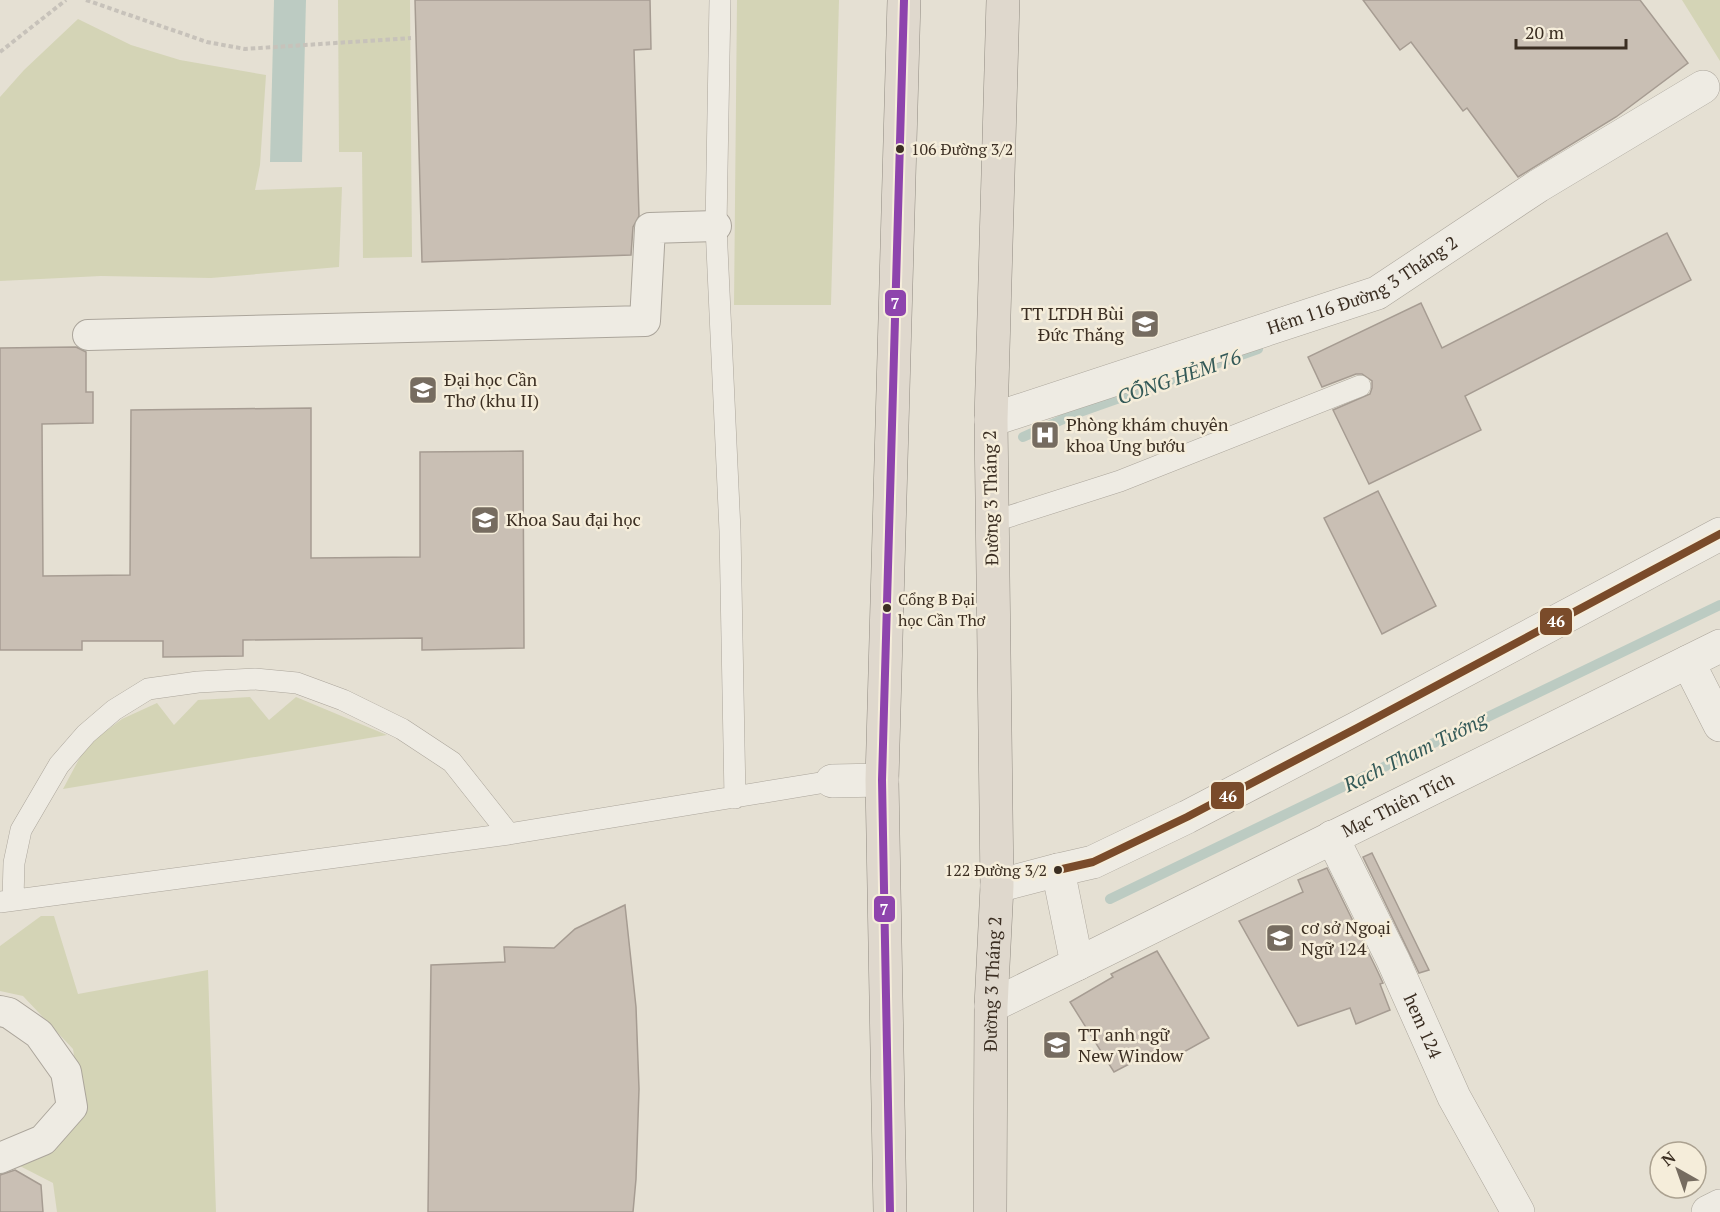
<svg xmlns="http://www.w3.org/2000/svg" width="1720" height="1212" font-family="'PT Serif',serif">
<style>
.green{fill:#d4d4b6}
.water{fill:#bccbc2}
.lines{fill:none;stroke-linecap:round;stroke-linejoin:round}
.stream{stroke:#bccbc2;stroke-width:10}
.building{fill:#c9bfb4;stroke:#a69c92;stroke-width:1.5}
.service-casing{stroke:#aba59b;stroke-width:22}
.pedestrian-casing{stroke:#aba59b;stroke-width:32}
.minor-casing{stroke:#aba59b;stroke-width:34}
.trunk-casing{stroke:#918b82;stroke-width:34}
.path{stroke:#c7c2ba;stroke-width:4;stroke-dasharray:4.5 3;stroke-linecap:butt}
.service{stroke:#eeebe3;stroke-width:21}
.pedestrian{stroke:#eeebe3;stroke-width:30}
.minor{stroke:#eeebe3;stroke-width:33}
.trunk{stroke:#dfd8cd;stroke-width:33}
.bus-1-casing{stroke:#f5edda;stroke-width:12}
.bus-2-casing{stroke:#f5edda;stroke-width:12}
.bus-1{stroke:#7a4b2a;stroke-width:8}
.bus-2{stroke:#8e44ad;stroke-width:8}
.bus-dot{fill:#3b2e22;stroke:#f5edda;stroke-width:2}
.labels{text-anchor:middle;stroke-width:5;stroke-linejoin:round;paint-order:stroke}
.bus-label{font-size:16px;fill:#3b2e22;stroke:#f5edda;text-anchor:start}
.street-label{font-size:18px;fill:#3b2e22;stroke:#f5edda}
.poi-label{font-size:18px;fill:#3b2e22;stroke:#f5edda;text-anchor:start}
.water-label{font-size:20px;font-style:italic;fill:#335957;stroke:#f5edda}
.line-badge{stroke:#f5edda;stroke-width:2}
.badge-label{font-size:16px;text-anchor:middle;font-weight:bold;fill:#fff}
</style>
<rect width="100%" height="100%" fill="#e5e0d3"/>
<path class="green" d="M 338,0 L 410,0 L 412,257 L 363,258 L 362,152 L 339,152 Z
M 737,0 L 839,0 L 831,305 L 734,305 Z
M 1682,0 L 1720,0 L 1720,61 Z
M 78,19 L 131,45 L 180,60 L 266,75 L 260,165 L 255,190 L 342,187 L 339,267 L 211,278 L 101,276 L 0,281 L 0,97 L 24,70 Z
M 250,697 L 269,720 L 296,697 L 387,735 L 63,789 L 86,746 L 122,719 L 157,703 L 174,725 L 198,700 Z
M 41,916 L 54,916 L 78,994 L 208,970 L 216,1212 L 57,1212 L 53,1183 L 16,1164 L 82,1107 L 73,1049 L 23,996 L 0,991 L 0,946 Z"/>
<path class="water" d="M 274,0 L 306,0 L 302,162 L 270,162 Z"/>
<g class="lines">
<path class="stream" d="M 1023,437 L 1077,413 L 1258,349
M 1110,899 L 1720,605"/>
</g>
<path class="building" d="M 415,0 L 650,0 L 651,49 L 634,50 L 639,216 L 633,227 L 631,255 L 422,262 Z
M 1363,0 L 1640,0 L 1688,63 L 1616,117 L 1518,177 L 1467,108 L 1463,111 L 1411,42 L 1400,50 Z
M 1667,233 L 1691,280 L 1465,396 L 1481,430 L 1369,484 L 1333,410 L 1370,394 L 1372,388 L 1372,381 L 1362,374 L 1356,374 L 1322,387 L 1308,357 L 1421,303 L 1442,348 Z
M 76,347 L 86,352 L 86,392 L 93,392 L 93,423 L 42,424 L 43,576 L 130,575 L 131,410 L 311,408 L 311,558 L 420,557 L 420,452 L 523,451 L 524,648 L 422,650 L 422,638 L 243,640 L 243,656 L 163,657 L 163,641 L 82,641 L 82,650 L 0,650 L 0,348 Z
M 1378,491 L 1436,606 L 1382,634 L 1324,518 Z
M 1372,853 L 1429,970 L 1419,973 L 1363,857 Z
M 1327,868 L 1376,968 L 1383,983 L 1380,984 L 1390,1010 L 1356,1024 L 1350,1008 L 1298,1026 L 1239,921 L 1303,892 L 1298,880 Z
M 625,905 L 636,1007 L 639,1089 L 636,1179 L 633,1212 L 428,1212 L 431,965 L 505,962 L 504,947 L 554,948 L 575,929 Z
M 1157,951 L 1209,1038 L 1164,1063 L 1156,1050 L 1114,1072 L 1070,1002 L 1113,977 L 1111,974 Z
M 15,1170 L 41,1185 L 43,1212 L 0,1212 L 0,1175 Z"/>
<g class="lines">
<g class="service-casing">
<path id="service" d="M 720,0 L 716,226 L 730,531 L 735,798
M 992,522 L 1120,481 L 1360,386
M 13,899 L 14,863 L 21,830 L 59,765 L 86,734 L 114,710 L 148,689 L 198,682 L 255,679 L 297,683 L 343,700 L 402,729 L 452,762 L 509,834
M 0,902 L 509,834 L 832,781"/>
</g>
<g class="pedestrian-casing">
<path id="pedestrian" d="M 88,335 L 645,321 L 650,228 L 716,226
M 0,1011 L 9,1013 L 39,1034 L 66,1072 L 72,1107 L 43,1140 L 0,1158"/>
</g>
<g class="minor-casing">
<g id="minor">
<path id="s1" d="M 991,420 L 1377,293 L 1538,186 L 1703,87"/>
<path d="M 1688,662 L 1720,725"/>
<path d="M 832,781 L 882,780"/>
<path id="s2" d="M 1332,837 L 1393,960 L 1454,1097 L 1518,1212"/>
<path d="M 1058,870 L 1093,862 L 1187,817 L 1357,728 L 1720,534"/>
<path id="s3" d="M 1077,964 L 1720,646"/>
<path d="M 991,1006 L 1077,964 L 1058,870 L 997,886"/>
<path d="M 1708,1212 L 1720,1206"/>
</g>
</g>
<g class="trunk-casing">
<g id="trunk">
<path d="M 890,1212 L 882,780 L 904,0"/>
<path id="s4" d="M 990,1212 L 991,1006 L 997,886 L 991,420 L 1003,0"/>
</g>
</g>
<path class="path" d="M 86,0 L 207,42 L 245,49 L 411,38
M 0,52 L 66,0"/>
<use href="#service" class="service"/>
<use href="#pedestrian" class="pedestrian"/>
<use href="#minor" class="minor"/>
<use href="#trunk" class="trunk"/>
<g class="bus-1-casing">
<path id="bus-1" d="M 1058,870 L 1093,862 L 1187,817 L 1357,728 L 1720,534"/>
</g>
<g class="bus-2-casing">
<path id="bus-2" d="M 890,1212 L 882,780 L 904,0"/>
</g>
<use href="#bus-1" class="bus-1"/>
<use href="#bus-2" class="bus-2"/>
</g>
<defs>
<g id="school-square" transform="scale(1.5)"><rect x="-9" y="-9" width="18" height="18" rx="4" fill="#766c60" stroke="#f5edda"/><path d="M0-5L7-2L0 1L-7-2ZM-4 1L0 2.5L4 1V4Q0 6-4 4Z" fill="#fff"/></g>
<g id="university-square" transform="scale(1.5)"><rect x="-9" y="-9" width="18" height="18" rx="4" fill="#766c60" stroke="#f5edda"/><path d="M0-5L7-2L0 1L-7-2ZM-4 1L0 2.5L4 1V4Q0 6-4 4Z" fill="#fff"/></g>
<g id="hospital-square" transform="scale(1.5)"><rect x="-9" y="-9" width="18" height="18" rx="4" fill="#766c60" stroke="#f5edda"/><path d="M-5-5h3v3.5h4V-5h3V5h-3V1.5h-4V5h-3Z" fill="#fff"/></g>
</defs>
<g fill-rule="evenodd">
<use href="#school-square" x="1145" y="324"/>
<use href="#university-square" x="423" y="390"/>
<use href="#hospital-square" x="1045" y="435"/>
<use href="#university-square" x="485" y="520"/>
<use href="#school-square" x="1280" y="938"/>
<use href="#school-square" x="1057" y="1045"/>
</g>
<g class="bus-dot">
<circle cx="900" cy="149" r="5"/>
<circle cx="887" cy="608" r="5"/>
<circle cx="1058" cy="870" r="5"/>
</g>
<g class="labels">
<g class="bus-label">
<text x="911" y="155">106 Đường 3/2</text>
<text x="898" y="605">Cổng B Đại<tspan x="898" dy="21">học Cần Thơ</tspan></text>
<text x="1047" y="876" text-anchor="end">122 Đường 3/2</text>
</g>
<g class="street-label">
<text dy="6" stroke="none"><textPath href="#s1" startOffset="396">Hẻm 116 Đường 3 Tháng 2</textPath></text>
<text transform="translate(991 498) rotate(-91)" y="6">Đường 3 Tháng 2</text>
<text dy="6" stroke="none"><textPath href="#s3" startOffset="358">Mạc Thiên Tích</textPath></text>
<text dy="6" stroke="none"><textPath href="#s4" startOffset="228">Đường 3 Tháng 2</textPath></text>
<text dy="6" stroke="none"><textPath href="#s2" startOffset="210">hem 124</textPath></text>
</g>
<g class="poi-label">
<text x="1124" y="320" text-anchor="end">TT LTDH Bùi<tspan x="1124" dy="21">Đức Thắng</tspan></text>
<text x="444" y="386">Đại học Cần<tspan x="444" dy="21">Thơ (khu II)</tspan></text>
<text x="1066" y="431">Phòng khám chuyên<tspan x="1066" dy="21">khoa Ung bướu</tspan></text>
<text x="506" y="526">Khoa Sau đại học</text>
<text x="1301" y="934">cơ sở Ngoại<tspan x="1301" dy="21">Ngữ 124</tspan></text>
<text x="1078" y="1041">TT anh ngữ<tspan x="1078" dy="21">New Window</tspan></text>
</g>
<g class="water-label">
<text transform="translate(1179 377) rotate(-19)" y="7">CỐNG HẺM 76</text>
<text transform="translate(1415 752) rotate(-26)" y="7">Rạch Tham Tướng</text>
</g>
</g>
<g class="line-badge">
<rect x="884" y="289" width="23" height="28" rx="6" fill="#8e44ad"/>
<rect x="1539" y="607" width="34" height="29" rx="6" fill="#7a4b2a"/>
<rect x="1210" y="781" width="35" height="29" rx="6" fill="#7a4b2a"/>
<rect x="873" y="895" width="23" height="28" rx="6" fill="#8e44ad"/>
</g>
<g class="badge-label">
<text x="895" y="309">7</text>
<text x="1556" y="627">46</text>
<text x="1228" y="802">46</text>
<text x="884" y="915">7</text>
</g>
<g transform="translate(1678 1170) rotate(320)"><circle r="28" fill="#f5edda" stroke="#aba190" stroke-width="1.5"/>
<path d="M0-4.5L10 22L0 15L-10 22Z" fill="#766c60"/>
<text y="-9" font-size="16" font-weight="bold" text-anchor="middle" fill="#3b2e22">N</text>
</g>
<path d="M1516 39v9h110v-9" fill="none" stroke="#3b2e22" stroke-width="3"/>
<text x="1525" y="39" font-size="18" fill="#3b2e22" stroke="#f5edda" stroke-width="4.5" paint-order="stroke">20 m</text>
</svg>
